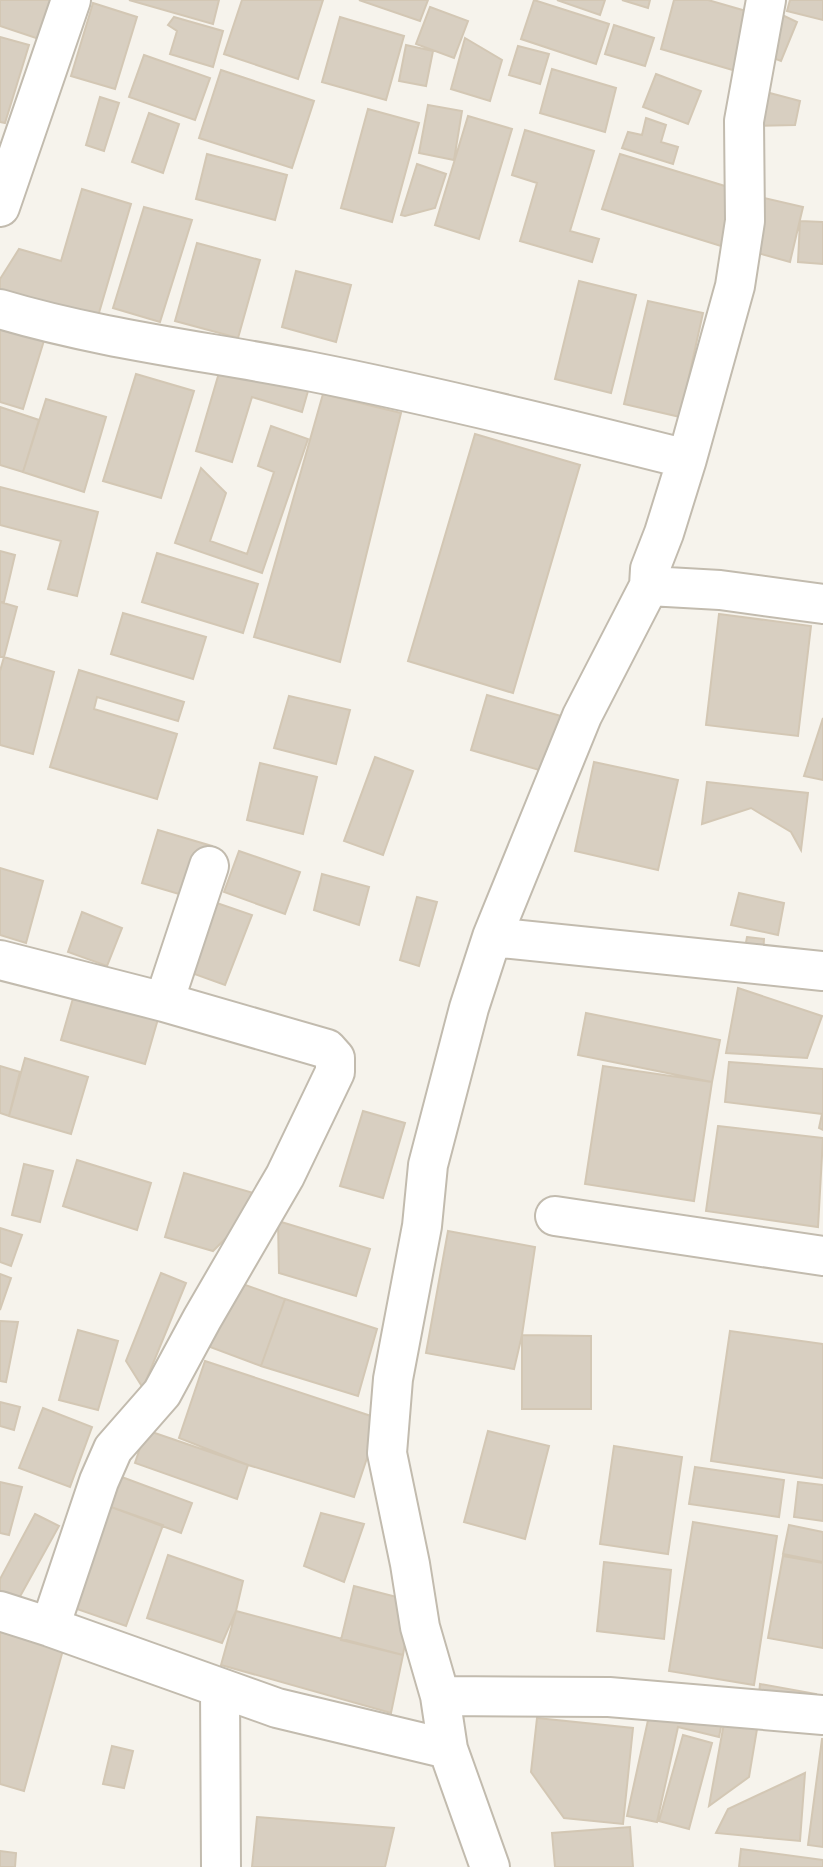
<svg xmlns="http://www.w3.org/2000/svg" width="823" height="1867" font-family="'PT Sans',sans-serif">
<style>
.building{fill:#d8cfc1;stroke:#d3c7b4;stroke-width:2}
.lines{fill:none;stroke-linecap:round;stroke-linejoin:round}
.minor-casing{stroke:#c2bbae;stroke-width:42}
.minor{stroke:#fff;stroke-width:38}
</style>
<rect width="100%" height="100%" fill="#f6f3ec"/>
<path class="building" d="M 0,0 L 54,0 L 42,40 L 0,26 Z
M 129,0 L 219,0 L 213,24 Z
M 242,0 L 323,0 L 298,79 L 224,54 Z
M 359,0 L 428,0 L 420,21 Z
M 534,0 L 609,24 L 596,64 L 521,39 Z
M 557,0 L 605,0 L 600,15 Z
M 622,0 L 650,0 L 648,8 Z
M 674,0 L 708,0 L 753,13 L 736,71 L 661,49 Z
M 790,0 L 823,0 L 823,20 L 787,11 Z
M 93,3 L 137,17 L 115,89 L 71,76 Z
M 430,7 L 468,21 L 454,58 L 416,44 Z
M 780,14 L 797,22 L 781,61 L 763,54 Z
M 174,17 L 223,31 L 213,67 L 170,54 L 177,31 L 168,25 Z
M 340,17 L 404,36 L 386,100 L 322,82 Z
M 614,25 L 654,38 L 645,66 L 605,54 Z
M 0,37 L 29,45 L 5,123 L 0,122 Z
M 465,38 L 502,60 L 490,101 L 451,89 Z
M 406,45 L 433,51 L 426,86 L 399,81 Z
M 518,46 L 549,54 L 540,84 L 509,75 Z
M 144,55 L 210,78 L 195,120 L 129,97 Z
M 552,69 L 616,88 L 605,132 L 540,113 Z
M 221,70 L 314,101 L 292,168 L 199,138 Z
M 656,74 L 701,91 L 688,124 L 643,107 Z
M 766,92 L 800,101 L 795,125 L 750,126 Z
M 100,97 L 119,103 L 104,151 L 86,145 Z
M 428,105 L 462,111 L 454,160 L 419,153 Z
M 368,109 L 419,123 L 392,222 L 341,208 Z
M 149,113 L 179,124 L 163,173 L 132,162 Z
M 468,116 L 512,129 L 479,239 L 435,225 Z
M 646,118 L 666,125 L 661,142 L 678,147 L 673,164 L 622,148 L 628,132 L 642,135 Z
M 525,130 L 594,151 L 570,231 L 599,239 L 592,262 L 520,241 L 537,183 L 512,175 Z
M 207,154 L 287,175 L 275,220 L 196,199 Z
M 620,154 L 738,190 L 721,246 L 602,209 Z
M 417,164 L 446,174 L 435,208 L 405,216 L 401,215 Z
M 82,189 L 131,204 L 96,323 L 0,294 L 0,279 L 19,249 L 61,261 Z
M 760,197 L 803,207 L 790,262 L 747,250 Z
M 144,207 L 192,220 L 160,322 L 113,308 Z
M 800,221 L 823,222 L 823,264 L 798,262 Z
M 197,243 L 260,260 L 238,338 L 175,321 Z
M 296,271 L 351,285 L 336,342 L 282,327 Z
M 579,281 L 636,295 L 611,393 L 555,379 Z
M 648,301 L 703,313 L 680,417 L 624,404 Z
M 0,320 L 46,334 L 23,409 L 0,402 Z
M 221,366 L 308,391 L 302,412 L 252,397 L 232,462 L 196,451 Z
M 136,374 L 194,391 L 161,498 L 103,481 Z
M 323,394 L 401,413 L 340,662 L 254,637 Z
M 46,399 L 106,417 L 84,492 L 23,472 Z
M 0,407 L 39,420 L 23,472 L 0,465 Z
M 271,426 L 308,439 L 262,573 L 175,543 L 201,468 L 226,493 L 210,541 L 247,554 L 274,472 L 258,466 Z
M 475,434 L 580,465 L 513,693 L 408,661 Z
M 0,487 L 98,512 L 77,596 L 48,589 L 61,541 L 0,525 Z
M 0,551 L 15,555 L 4,602 L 0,602 Z
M 157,553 L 258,584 L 243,633 L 142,602 Z
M 0,602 L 17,607 L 4,657 L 0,657 Z
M 123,613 L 206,637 L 193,679 L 111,654 Z
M 719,614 L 811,626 L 798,736 L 706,725 Z
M 4,657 L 54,672 L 33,754 L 0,745 L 0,671 Z
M 79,670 L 184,702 L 178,721 L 97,697 L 94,709 L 177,734 L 157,799 L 50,767 Z
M 487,695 L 568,718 L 553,774 L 471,750 Z
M 289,696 L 350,710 L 336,764 L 274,748 Z
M 823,718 L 823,780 L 804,776 Z
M 375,757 L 413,771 L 383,855 L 344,841 Z
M 594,762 L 678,780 L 658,870 L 575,851 Z
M 260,763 L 317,777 L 303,834 L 247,820 Z
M 707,782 L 808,793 L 801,850 L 791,832 L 751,808 L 702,824 Z
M 158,830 L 212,846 L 196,899 L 142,883 Z
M 239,851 L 300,872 L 285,914 L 224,892 Z
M 0,868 L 43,881 L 26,943 L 0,935 Z
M 322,874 L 369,887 L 359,925 L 314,910 Z
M 739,893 L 784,903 L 778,935 L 731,925 Z
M 417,897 L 437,902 L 419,966 L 400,960 Z
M 211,901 L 252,915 L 225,985 L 186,971 Z
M 82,912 L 122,928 L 107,966 L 68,952 Z
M 747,937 L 764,939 L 763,955 L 744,953 Z
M 78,981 L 162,1005 L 145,1064 L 61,1040 Z
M 738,988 L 822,1016 L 807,1058 L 726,1053 Z
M 586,1013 L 720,1040 L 712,1082 L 578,1055 Z
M 25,1058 L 88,1077 L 71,1134 L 9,1116 Z
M 729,1062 L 823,1069 L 823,1130 L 819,1128 L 822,1114 L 725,1102 Z
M 0,1066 L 20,1072 L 9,1116 L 0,1113 Z
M 603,1066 L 712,1082 L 694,1201 L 585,1184 Z
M 363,1111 L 405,1123 L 383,1198 L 340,1186 Z
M 718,1126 L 823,1138 L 818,1227 L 706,1211 Z
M 77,1160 L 151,1183 L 137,1230 L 63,1206 Z
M 24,1164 L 53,1171 L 40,1222 L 12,1215 Z
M 184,1173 L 267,1197 L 213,1251 L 165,1237 Z
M 278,1221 L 370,1249 L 356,1296 L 279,1273 Z
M 0,1228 L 22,1235 L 11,1266 L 0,1262 Z
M 448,1231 L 535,1247 L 522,1335 L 514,1369 L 426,1353 Z
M 161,1273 L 186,1283 L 143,1388 L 126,1361 Z
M 0,1274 L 11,1278 L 0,1310 Z
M 234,1281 L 285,1299 L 261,1366 L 210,1347 Z
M 285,1299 L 377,1329 L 358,1396 L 261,1366 Z
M 0,1321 L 18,1322 L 6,1382 L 0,1381 Z
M 78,1330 L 118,1341 L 98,1410 L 59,1400 Z
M 730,1331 L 823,1344 L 823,1478 L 711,1461 Z
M 522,1335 L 591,1336 L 591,1409 L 522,1409 Z
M 205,1361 L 380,1419 L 354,1497 L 248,1465 L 179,1438 Z
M 0,1402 L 20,1407 L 14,1430 L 0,1426 Z
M 43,1408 L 92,1427 L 70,1487 L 19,1468 Z
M 146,1430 L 248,1465 L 237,1499 L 135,1463 Z
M 488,1431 L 549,1446 L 525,1539 L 464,1522 Z
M 614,1446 L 682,1457 L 668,1554 L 600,1544 Z
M 695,1467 L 784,1480 L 779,1517 L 689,1504 Z
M 119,1476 L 192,1503 L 181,1533 L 108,1506 Z
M 0,1482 L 22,1487 L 9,1535 L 0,1533 Z
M 798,1482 L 823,1485 L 823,1521 L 794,1517 Z
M 108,1506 L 163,1525 L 126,1626 L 71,1607 Z
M 321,1513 L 364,1524 L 344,1582 L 304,1566 Z
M 35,1514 L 59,1526 L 12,1611 L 0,1601 L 0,1579 Z
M 693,1522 L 777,1536 L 754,1685 L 669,1671 Z
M 789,1525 L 823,1532 L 823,1562 L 783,1554 Z
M 168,1555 L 243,1581 L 236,1611 L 222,1643 L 147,1618 Z
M 783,1556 L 823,1563 L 823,1648 L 768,1638 Z
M 604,1562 L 671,1570 L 664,1639 L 597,1631 Z
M 354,1586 L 412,1601 L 403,1655 L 341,1640 Z
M 236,1611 L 403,1655 L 391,1713 L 221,1665 Z
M 0,1632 L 63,1650 L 24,1791 L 0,1784 Z
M 760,1684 L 816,1694 L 813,1705 L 759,1694 Z
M 652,1702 L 723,1717 L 719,1737 L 678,1727 L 657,1822 L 627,1816 Z
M 537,1718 L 633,1728 L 623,1824 L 564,1818 L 531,1772 Z
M 724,1723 L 757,1729 L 749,1777 L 709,1806 Z
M 683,1735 L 712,1743 L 689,1829 L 659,1821 Z
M 822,1739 L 823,1739 L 823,1847 L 808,1845 Z
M 112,1746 L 133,1751 L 124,1788 L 103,1784 Z
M 805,1773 L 800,1841 L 716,1833 L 728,1809 Z
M 257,1817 L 394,1828 L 385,1867 L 252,1867 Z
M 630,1827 L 633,1867 L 555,1867 L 552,1833 Z
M 741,1849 L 823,1860 L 823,1867 L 739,1867 Z
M 0,1851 L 16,1853 L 15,1867 L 0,1867 Z"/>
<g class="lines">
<g class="minor-casing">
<path id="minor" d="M 0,207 L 71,0
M 0,309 C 100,339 205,351 308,371 C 435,396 561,427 687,459
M 649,586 L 720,590 L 823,604
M 492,937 L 823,971
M 0,960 L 164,1002 L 327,1049 L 335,1058 L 335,1072 L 285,1176 L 202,1319 L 162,1393 L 113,1449 L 99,1481 L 50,1627
M 164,1002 L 209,866
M 555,1216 L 823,1256
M 0,1611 L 50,1627 L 277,1708 L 448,1749
M 220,1689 L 221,1867
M 440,1696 L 609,1697 L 823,1715
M 490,1867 L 448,1749 L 440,1696 L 420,1627 L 410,1564 L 387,1453 L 393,1379 L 422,1226 L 428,1165 L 469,1008 L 492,937 L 582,716 L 649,586 L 650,569 L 664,533 L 687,459 L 735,286 L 745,221 L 744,121 L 766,0"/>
</g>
<use href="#minor" class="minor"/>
</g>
</svg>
